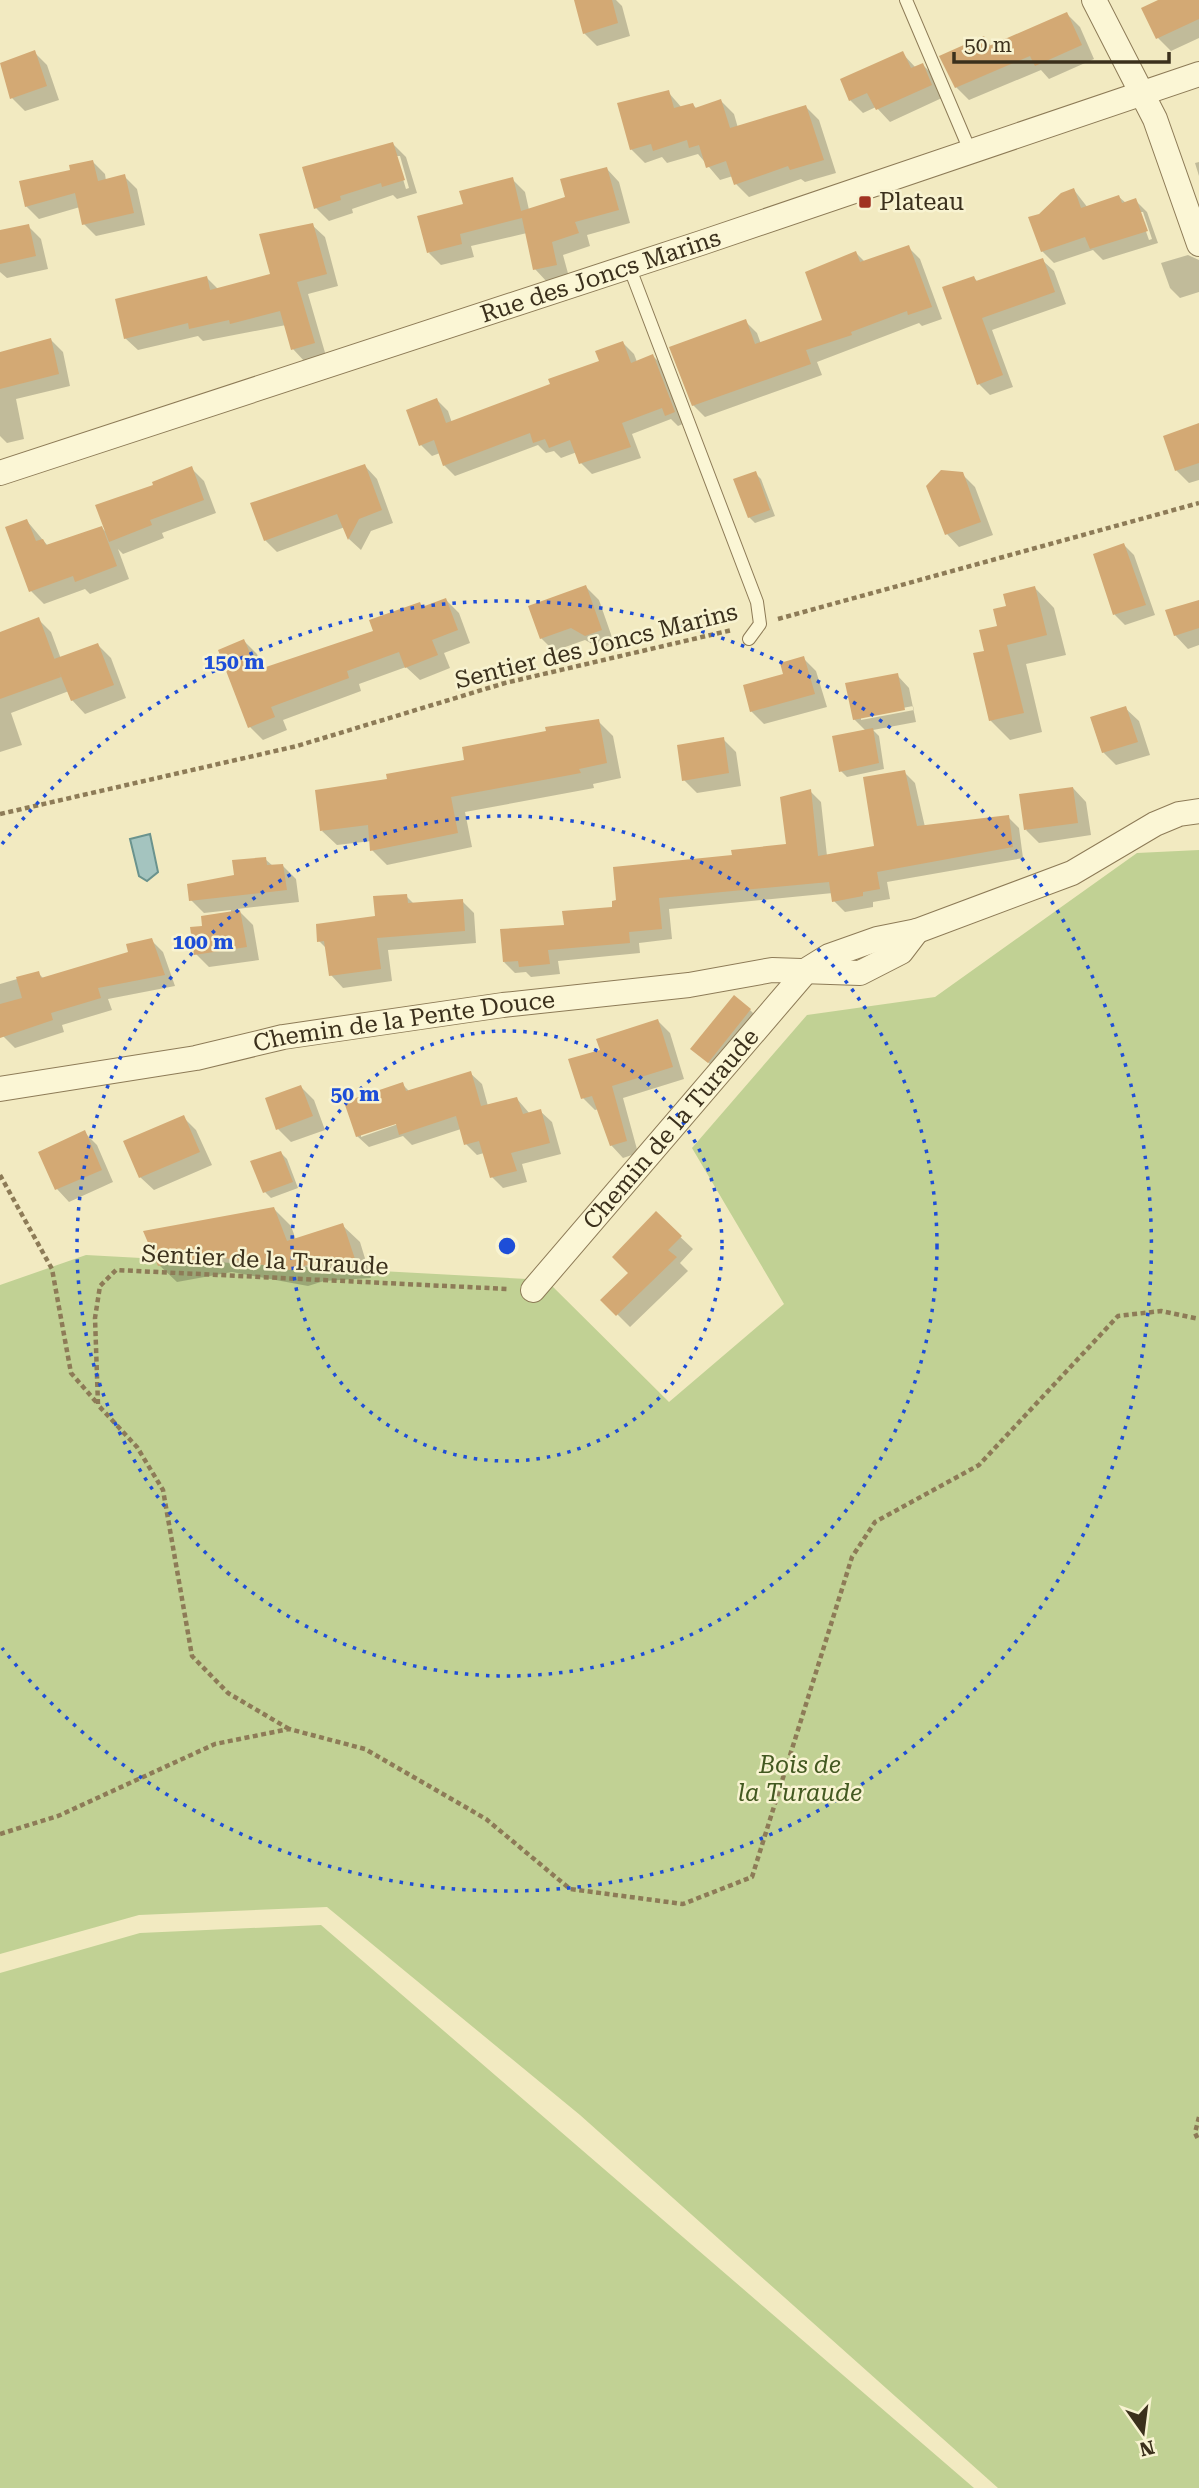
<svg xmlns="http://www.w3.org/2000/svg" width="1199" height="2488" font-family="'Roboto Serif',serif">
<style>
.green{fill:#c1d194}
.water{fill:#a4c4bf;stroke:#6a938e;stroke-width:2}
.shadow{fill:#0003;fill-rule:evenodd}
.building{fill:#d3a974}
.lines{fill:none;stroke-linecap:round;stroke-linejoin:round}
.service-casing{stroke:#8d7b57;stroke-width:14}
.minor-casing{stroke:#8d7b57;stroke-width:26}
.path{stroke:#8d7b57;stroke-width:4.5;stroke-dasharray:5 3.5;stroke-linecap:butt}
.service{stroke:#fbf6d5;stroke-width:12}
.minor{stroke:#fbf6d5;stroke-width:24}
.ring{fill:none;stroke:#1d4ed8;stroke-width:3.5;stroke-dasharray:3.5 7}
.poi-dot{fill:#a13322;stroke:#f8f3d1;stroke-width:2.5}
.labels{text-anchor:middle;stroke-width:5;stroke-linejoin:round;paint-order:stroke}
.poi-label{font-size:24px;fill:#3b301c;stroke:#f8f3d1;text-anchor:start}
.street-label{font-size:24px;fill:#3b301c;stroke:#f8f3d1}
.park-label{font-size:24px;font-style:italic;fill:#435921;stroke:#f8f3d1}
.centre{fill:#1d4ed8;stroke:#f8f3d1;stroke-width:3.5}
.ring-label{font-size:21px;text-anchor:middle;font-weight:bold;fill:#1d4ed8;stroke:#f8f3d1;stroke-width:5;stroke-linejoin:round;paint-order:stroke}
</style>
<rect width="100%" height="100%" fill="#f2eac1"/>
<path class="green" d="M 1199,850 L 1199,2488 L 998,2488 L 580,2115 L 327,1907 L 139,1915 L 0,1954 L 0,1285 L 86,1255 L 546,1280 L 669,1402 L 784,1304 L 692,1148 L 807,1015 L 935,997 L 1137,853 Z
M 321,1925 L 974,2488 L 0,2488 L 0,1973 L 140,1933 Z"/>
<path class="water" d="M 150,834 L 158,872 L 147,881 L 139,876 L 130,839 Z"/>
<path class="shadow" d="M 585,0 L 616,0 L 622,6 L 630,36 L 597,46 L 584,33 Z
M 1162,0 L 1199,0 L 1199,38 L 1171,51 L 1158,38 Z
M 1067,14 L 1080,27 L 1094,59 L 1049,79 L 1041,70 L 969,100 L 956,87 L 984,38 L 992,47 Z
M 34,52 L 47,65 L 59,100 L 25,111 L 12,98 Z
M 902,53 L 916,68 L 923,65 L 935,77 L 944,97 L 890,122 L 876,107 L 863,113 L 850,100 Z
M 668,92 L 682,108 L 693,105 L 697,109 L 721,101 L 734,114 L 738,128 L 806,107 L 819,120 L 836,173 L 805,182 L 801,179 L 749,197 L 736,184 L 733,176 L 720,180 L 698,154 L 667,163 L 662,157 L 645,163 L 631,149 Z
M 393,144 L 406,157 L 417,193 L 397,199 L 393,195 L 352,209 L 353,213 L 329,221 L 316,208 ZM 396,156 L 400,156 L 409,188 L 406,189 Z
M 93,162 L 105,174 L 106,181 L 124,176 L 137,189 L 145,225 L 96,236 L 84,224 L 80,207 L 39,219 L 26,206 L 72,172 Z
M 1199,162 L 1199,176 L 1195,163 Z
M 607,169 L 619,182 L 630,223 L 587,235 L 590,246 L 563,255 L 569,277 L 547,282 L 535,269 L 527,233 L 471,246 L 474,257 L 441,265 L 429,253 L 465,205 L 512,179 L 525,192 L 529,210 L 567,198 Z
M 1074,190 L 1088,208 L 1119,197 L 1126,203 L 1135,200 L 1147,212 L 1158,243 L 1103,260 L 1093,250 L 1054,263 L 1042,251 ZM 1139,212 L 1143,212 L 1152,239 L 1149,240 Z
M 312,225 L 325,237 L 338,286 L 308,294 L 326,356 L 305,362 L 293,349 L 286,325 L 203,341 L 198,336 L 138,350 L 125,338 L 207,278 L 218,289 L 272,275 Z
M 28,226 L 41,239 L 48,269 L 7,278 L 0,272 L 0,232 Z
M 908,247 L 920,259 L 942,319 L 922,326 L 919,323 L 817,362 L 822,375 L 705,417 L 693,405 L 745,321 L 757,333 L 761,344 L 825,321 L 856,253 L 865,262 Z
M 1188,255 L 1199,260 L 1199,292 L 1180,298 L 1170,288 L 1161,263 Z
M 1042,260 L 1054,271 L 1066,304 L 992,330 L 1013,387 L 990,395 L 979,384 L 974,278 L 979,283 Z
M 51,340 L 63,352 L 70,386 L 16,399 L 24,439 L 7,443 L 0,436 L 0,353 Z
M 623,343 L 634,354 L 637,362 L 653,356 L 664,367 L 685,423 L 678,426 L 671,419 L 632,434 L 641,458 L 592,474 L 581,463 L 577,452 L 561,458 L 554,451 L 546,453 L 538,445 L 455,476 L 444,465 L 440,453 L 432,456 L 421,445 L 437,400 L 448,411 L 452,423 L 552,385 L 601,362 Z
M 1199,428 L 1199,480 L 1189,483 L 1176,470 Z
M 365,466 L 377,479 L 393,523 L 371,531 L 361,550 L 349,539 L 345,527 L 277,552 L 265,540 Z
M 191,468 L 204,481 L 216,513 L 162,533 L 164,538 L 123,554 L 118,549 L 129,579 L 90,594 L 85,589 L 44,604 L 31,591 L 27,521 L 48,546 L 102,528 L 107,533 L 156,486 Z
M 755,473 L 761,479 L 775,516 L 755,523 L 749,517 Z
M 962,474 L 975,487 L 993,535 L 959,547 L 947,534 Z
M 1124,545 L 1134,555 L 1155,615 L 1125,625 L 1115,615 L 1095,555 Z
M 586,587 L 599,600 L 614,643 L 600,648 L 585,640 L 554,651 L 541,638 Z
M 1035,588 L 1054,608 L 1066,655 L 1026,664 L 1042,732 L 1010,740 L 990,720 L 986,652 L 1008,607 Z
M 446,600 L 459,613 L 470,643 L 444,653 L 450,668 L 420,680 L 406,667 L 359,684 L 361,691 L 283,720 L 287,730 L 263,740 L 250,727 L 244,641 L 257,654 L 263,670 L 375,633 L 420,604 L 424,608 Z
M 1199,601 L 1199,645 L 1188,649 L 1175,635 Z
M 38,619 L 51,632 L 61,659 L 98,645 L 111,658 L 126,698 L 85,714 L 72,700 L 69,691 L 11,713 L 22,745 L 0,752 L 0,675 Z
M 803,658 L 816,671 L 827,707 L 764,724 L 751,711 Z
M 897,675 L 909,688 L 916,722 L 873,730 L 879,736 L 884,769 L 847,777 L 841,771 L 866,731 L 854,719 ZM 913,706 L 914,710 L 861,720 L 861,716 Z
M 1125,708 L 1139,721 L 1150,755 L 1116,765 L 1103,752 Z
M 598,721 L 613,736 L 621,778 L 593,784 L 594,788 L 465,812 L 472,847 L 387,865 L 372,850 L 371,841 L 337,845 L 322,831 L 390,781 L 466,761 Z
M 723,739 L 736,752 L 741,786 L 697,793 L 684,780 Z
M 904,772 L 915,783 L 925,827 L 1008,817 L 1019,828 L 1023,858 L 887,882 L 890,899 L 873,902 L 873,907 L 845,912 L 834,901 L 833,893 L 669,909 L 672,939 L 639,943 L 640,953 L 558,961 L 560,974 L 531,977 L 526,972 L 515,973 L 504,962 L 565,926 L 614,909 L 734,857 L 788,846 L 810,791 L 821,802 L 827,856 L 876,848 Z
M 1073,788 L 1086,802 L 1091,835 L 1039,843 L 1026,830 Z
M 265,859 L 273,866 L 283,866 L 296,879 L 299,902 L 237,909 L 253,925 L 259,960 L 209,967 L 196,954 L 204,927 L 231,913 L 231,910 L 204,913 L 191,900 Z
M 406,896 L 414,904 L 462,901 L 474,913 L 476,943 L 388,950 L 392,981 L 343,988 L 331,975 L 327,949 L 319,941 L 376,918 Z
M 151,940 L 163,952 L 175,986 L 108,999 L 112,1010 L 62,1025 L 64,1032 L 15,1048 L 0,1033 L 0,984 L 38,973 L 44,979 L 130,953 Z
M 750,1010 L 761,1021 L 720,1073 L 693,1049 Z
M 658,1021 L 670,1033 L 684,1079 L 623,1098 L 638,1153 L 623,1158 L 611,1145 L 599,1109 L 595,1110 L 583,1098 L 602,1051 Z
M 470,1073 L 482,1084 L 488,1106 L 517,1099 L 530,1114 L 540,1111 L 552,1122 L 561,1154 L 522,1164 L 527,1182 L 503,1188 L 492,1177 L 484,1153 L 477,1155 L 466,1144 L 461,1129 L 412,1145 L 403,1136 L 369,1147 L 357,1136 L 402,1084 L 410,1092 ZM 403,1119 L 404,1122 L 361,1137 L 361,1133 Z
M 301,1087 L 314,1100 L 325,1130 L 291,1142 L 278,1129 Z
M 183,1117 L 196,1130 L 212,1165 L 154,1190 L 140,1177 Z
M 85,1133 L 97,1145 L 113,1182 L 69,1202 L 57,1189 Z
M 281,1153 L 287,1159 L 298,1188 L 271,1198 L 265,1192 Z
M 274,1209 L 291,1226 L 296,1240 L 342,1225 L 360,1242 L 371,1278 L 324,1281 L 308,1286 L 232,1272 L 177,1282 L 159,1265 Z
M 656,1214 L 693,1249 L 680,1263 L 688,1271 L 630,1327 L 603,1300 L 630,1273 Z"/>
<path class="building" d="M 574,0 L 612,0 L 618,23 L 583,34 Z
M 1158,0 L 1199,0 L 1199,19 L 1156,39 L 1141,8 Z
M 1067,12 L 1082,45 L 1035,66 L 1030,56 L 955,88 L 939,56 L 984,36 L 989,46 Z
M 35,50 L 47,86 L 10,99 L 0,63 Z
M 903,51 L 911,68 L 923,63 L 932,85 L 876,110 L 867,93 L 849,101 L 840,79 Z
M 669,90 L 674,108 L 693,103 L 695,108 L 721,99 L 730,128 L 806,105 L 824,160 L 790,170 L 788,166 L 734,185 L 726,161 L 706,168 L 699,145 L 689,148 L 687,140 L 653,151 L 651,144 L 630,150 L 617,103 Z
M 393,142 L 405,180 L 382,187 L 381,183 L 340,196 L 341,200 L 314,209 L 302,167 Z
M 93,160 L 98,181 L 125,174 L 134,213 L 82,225 L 75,193 L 25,207 L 19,181 L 70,170 L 69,165 Z
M 607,167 L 619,210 L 575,222 L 579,233 L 552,242 L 557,265 L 533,270 L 522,218 L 460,234 L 462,244 L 427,253 L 417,216 L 463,204 L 459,191 L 513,177 L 521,211 L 565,197 L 560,179 Z
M 1074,188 L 1081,208 L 1119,195 L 1122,203 L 1136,198 L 1148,231 L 1090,249 L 1085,237 L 1041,252 L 1028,217 L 1039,214 L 1061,193 Z
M 313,223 L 327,274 L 297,282 L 315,343 L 291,350 L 280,311 L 230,324 L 229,320 L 189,329 L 188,323 L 124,339 L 115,299 L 207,276 L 210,290 L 270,274 L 259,234 Z
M 29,224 L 36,256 L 0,264 L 0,230 Z
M 909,245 L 932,307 L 908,315 L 907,311 L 851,332 L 852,335 L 806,350 L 811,364 L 692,406 L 669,347 L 746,319 L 755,344 L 822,320 L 805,272 L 856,251 L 860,262 Z
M 1043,258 L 1055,292 L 982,318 L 1003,375 L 977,385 L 942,287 L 974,276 L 976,281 Z
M 51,338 L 59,374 L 0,389 L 0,352 Z
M 623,341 L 631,363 L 653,354 L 675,412 L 665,416 L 662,408 L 622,423 L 631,447 L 579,464 L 570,440 L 549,448 L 545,439 L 533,443 L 530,433 L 443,466 L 434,440 L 419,446 L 406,410 L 437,398 L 446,423 L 550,384 L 548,379 L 599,361 L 595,351 Z
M 1199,423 L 1199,463 L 1175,471 L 1163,436 Z
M 365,464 L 382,510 L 359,519 L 348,540 L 337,514 L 264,541 L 250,503 Z
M 192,466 L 204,500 L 150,520 L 152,525 L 109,542 L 95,505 L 153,485 L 152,482 Z
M 941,470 L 963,472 L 981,522 L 945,535 L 926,486 Z
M 756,471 L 770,510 L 748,518 L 733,479 Z
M 27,519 L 36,541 L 43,539 L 46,545 L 102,526 L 117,566 L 75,582 L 73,576 L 29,592 L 5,527 Z
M 1124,543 L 1146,605 L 1113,615 L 1093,554 Z
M 586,585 L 602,630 L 585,636 L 571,628 L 540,639 L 528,606 Z
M 1035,586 L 1047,635 L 1007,645 L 1024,713 L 989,721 L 973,653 L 984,651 L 979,630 L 997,626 L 993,609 L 1006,606 L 1003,594 Z
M 446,598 L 458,630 L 432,640 L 438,655 L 405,668 L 399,652 L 347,671 L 349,678 L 271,707 L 275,717 L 248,728 L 218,650 L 244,639 L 257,670 L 373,631 L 369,620 L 420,602 L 422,607 Z
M 1199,600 L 1199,628 L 1174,636 L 1165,610 Z
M 39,617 L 61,677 L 0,699 L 0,632 Z
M 98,643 L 114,685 L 71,701 L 54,659 Z
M 804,656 L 815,694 L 750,712 L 743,685 L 783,674 L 780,663 Z
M 898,673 L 905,710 L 853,720 L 845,683 Z
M 1126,706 L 1138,742 L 1102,753 L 1090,717 Z
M 599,719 L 607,763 L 579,769 L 581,773 L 451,797 L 458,833 L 370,851 L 368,825 L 320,831 L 315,790 L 387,779 L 386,774 L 464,760 L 462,747 L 546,731 L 545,727 Z
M 873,728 L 879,763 L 839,772 L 832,736 Z
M 724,737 L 729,773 L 682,781 L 677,745 Z
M 905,770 L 917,826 L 1009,815 L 1013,847 L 877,872 L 880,889 L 863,892 L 863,896 L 832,902 L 829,882 L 659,898 L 662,929 L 629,932 L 630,943 L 548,950 L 550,964 L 519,967 L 518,961 L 503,962 L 500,929 L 564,925 L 562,911 L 612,907 L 612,901 L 616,900 L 613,867 L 732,855 L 731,850 L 786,844 L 780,797 L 811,789 L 818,856 L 874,846 L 863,777 Z
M 1073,787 L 1078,823 L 1024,830 L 1019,794 Z
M 266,857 L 267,865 L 283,864 L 287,890 L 189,901 L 187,884 L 234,875 L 232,860 Z
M 407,894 L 408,903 L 463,899 L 465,931 L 377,938 L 381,969 L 329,976 L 324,941 L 317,942 L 316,924 L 375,916 L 373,896 Z
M 240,910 L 247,947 L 194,955 L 190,927 L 202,926 L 201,916 Z
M 152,938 L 165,975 L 98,988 L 101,998 L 51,1013 L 53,1020 L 0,1038 L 0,1004 L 22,998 L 16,977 L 39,971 L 41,978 L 128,952 L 126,944 Z
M 734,995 L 751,1009 L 708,1063 L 690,1049 Z
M 658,1019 L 673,1067 L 612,1086 L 627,1141 L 610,1146 L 592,1096 L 581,1099 L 568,1059 L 600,1050 L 596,1039 Z
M 471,1071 L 481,1106 L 517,1097 L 523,1114 L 541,1109 L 550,1143 L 511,1153 L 517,1171 L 490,1178 L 479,1141 L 464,1145 L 456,1116 L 399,1135 L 396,1124 L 356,1137 L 344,1102 L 403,1082 L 406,1091 Z
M 301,1085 L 313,1116 L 276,1130 L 265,1098 Z
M 184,1115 L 200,1152 L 139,1178 L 123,1141 Z
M 85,1130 L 102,1170 L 55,1190 L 38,1152 Z
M 281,1151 L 293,1182 L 263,1193 L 250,1161 Z
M 274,1207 L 287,1241 L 343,1223 L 356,1262 L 307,1265 L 290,1270 L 214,1256 L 158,1266 L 143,1231 Z
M 656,1211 L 682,1236 L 668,1250 L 677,1257 L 616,1316 L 600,1300 L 628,1273 L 612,1257 Z"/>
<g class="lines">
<g class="service-casing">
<path id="service" d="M 906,0 L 971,153
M 629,266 L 757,602 L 760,624 L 749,639"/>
</g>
<g class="minor-casing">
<g id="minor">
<path d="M 1094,0 L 1155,119 L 1199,244"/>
<path id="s1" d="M 0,473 L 701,243 L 1199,74"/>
<path id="s2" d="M 0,1089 L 196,1058 L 283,1037 L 503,1005 L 689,985 L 772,970 L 860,973 L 901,952 L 917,931"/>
<path id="s3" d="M 533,1290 L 808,969 L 829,956 L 877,939 L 917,931 L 1072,873 L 1155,824 L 1179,814 L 1199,811"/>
</g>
</g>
<path class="path" d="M 778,619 L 1199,503
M 0,814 L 297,746 L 505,683 L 732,630
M 0,1175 L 52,1269 L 71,1373 L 98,1404
M 289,1729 L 228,1693 L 192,1656 L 163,1490 L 137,1447 L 98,1405 L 95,1318 L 100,1286 L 116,1270 L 508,1289
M 0,1834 L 58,1816 L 215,1744 L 289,1729 L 365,1749 L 486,1819 L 570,1889 L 683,1904 L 752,1877 L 852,1557 L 875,1522 L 979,1465 L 1118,1316 L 1161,1311 L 1199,1319
M 1199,2117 L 1195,2133 L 1199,2141"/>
<use href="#service" class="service"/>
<use href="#minor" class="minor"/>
</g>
<g class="ring">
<circle cx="507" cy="1246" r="215"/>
<circle cx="507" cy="1246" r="430"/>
<path d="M2 844A645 645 0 1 1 2 1648"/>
</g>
<rect class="poi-dot" x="858" y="195" width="14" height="14" rx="3.5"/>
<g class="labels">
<g class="poi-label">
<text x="879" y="210">Plateau</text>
</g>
<g class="street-label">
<text dy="8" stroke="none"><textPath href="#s1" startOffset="632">Rue des Joncs Marins</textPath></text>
<text transform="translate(596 646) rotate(-14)" y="8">Sentier des Joncs Marins</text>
<text dy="8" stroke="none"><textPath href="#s2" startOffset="410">Chemin de la Pente Douce</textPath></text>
<text dy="8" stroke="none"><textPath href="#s3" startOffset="212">Chemin de la Turaude</textPath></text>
<text transform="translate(265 1260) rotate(3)" y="8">Sentier de la Turaude</text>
</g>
<g class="park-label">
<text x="800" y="1773">Bois de<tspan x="800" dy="28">la Turaude</tspan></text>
</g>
</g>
<circle cx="507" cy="1246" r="10" class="centre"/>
<g class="ring-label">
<text x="234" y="669">150 m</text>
<text x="203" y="949">100 m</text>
<text x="355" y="1101">50 m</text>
</g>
<g transform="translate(1143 2432) rotate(166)" stroke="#f8f3d1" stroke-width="5" paint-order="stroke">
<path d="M0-5L12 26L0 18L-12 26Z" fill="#3b301c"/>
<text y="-10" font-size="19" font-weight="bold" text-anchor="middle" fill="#3b301c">N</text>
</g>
<path d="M954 52v10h215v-10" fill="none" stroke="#3b301c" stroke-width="3.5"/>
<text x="964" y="52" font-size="21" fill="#3b301c" stroke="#f8f3d1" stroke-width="5" paint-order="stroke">50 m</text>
</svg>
